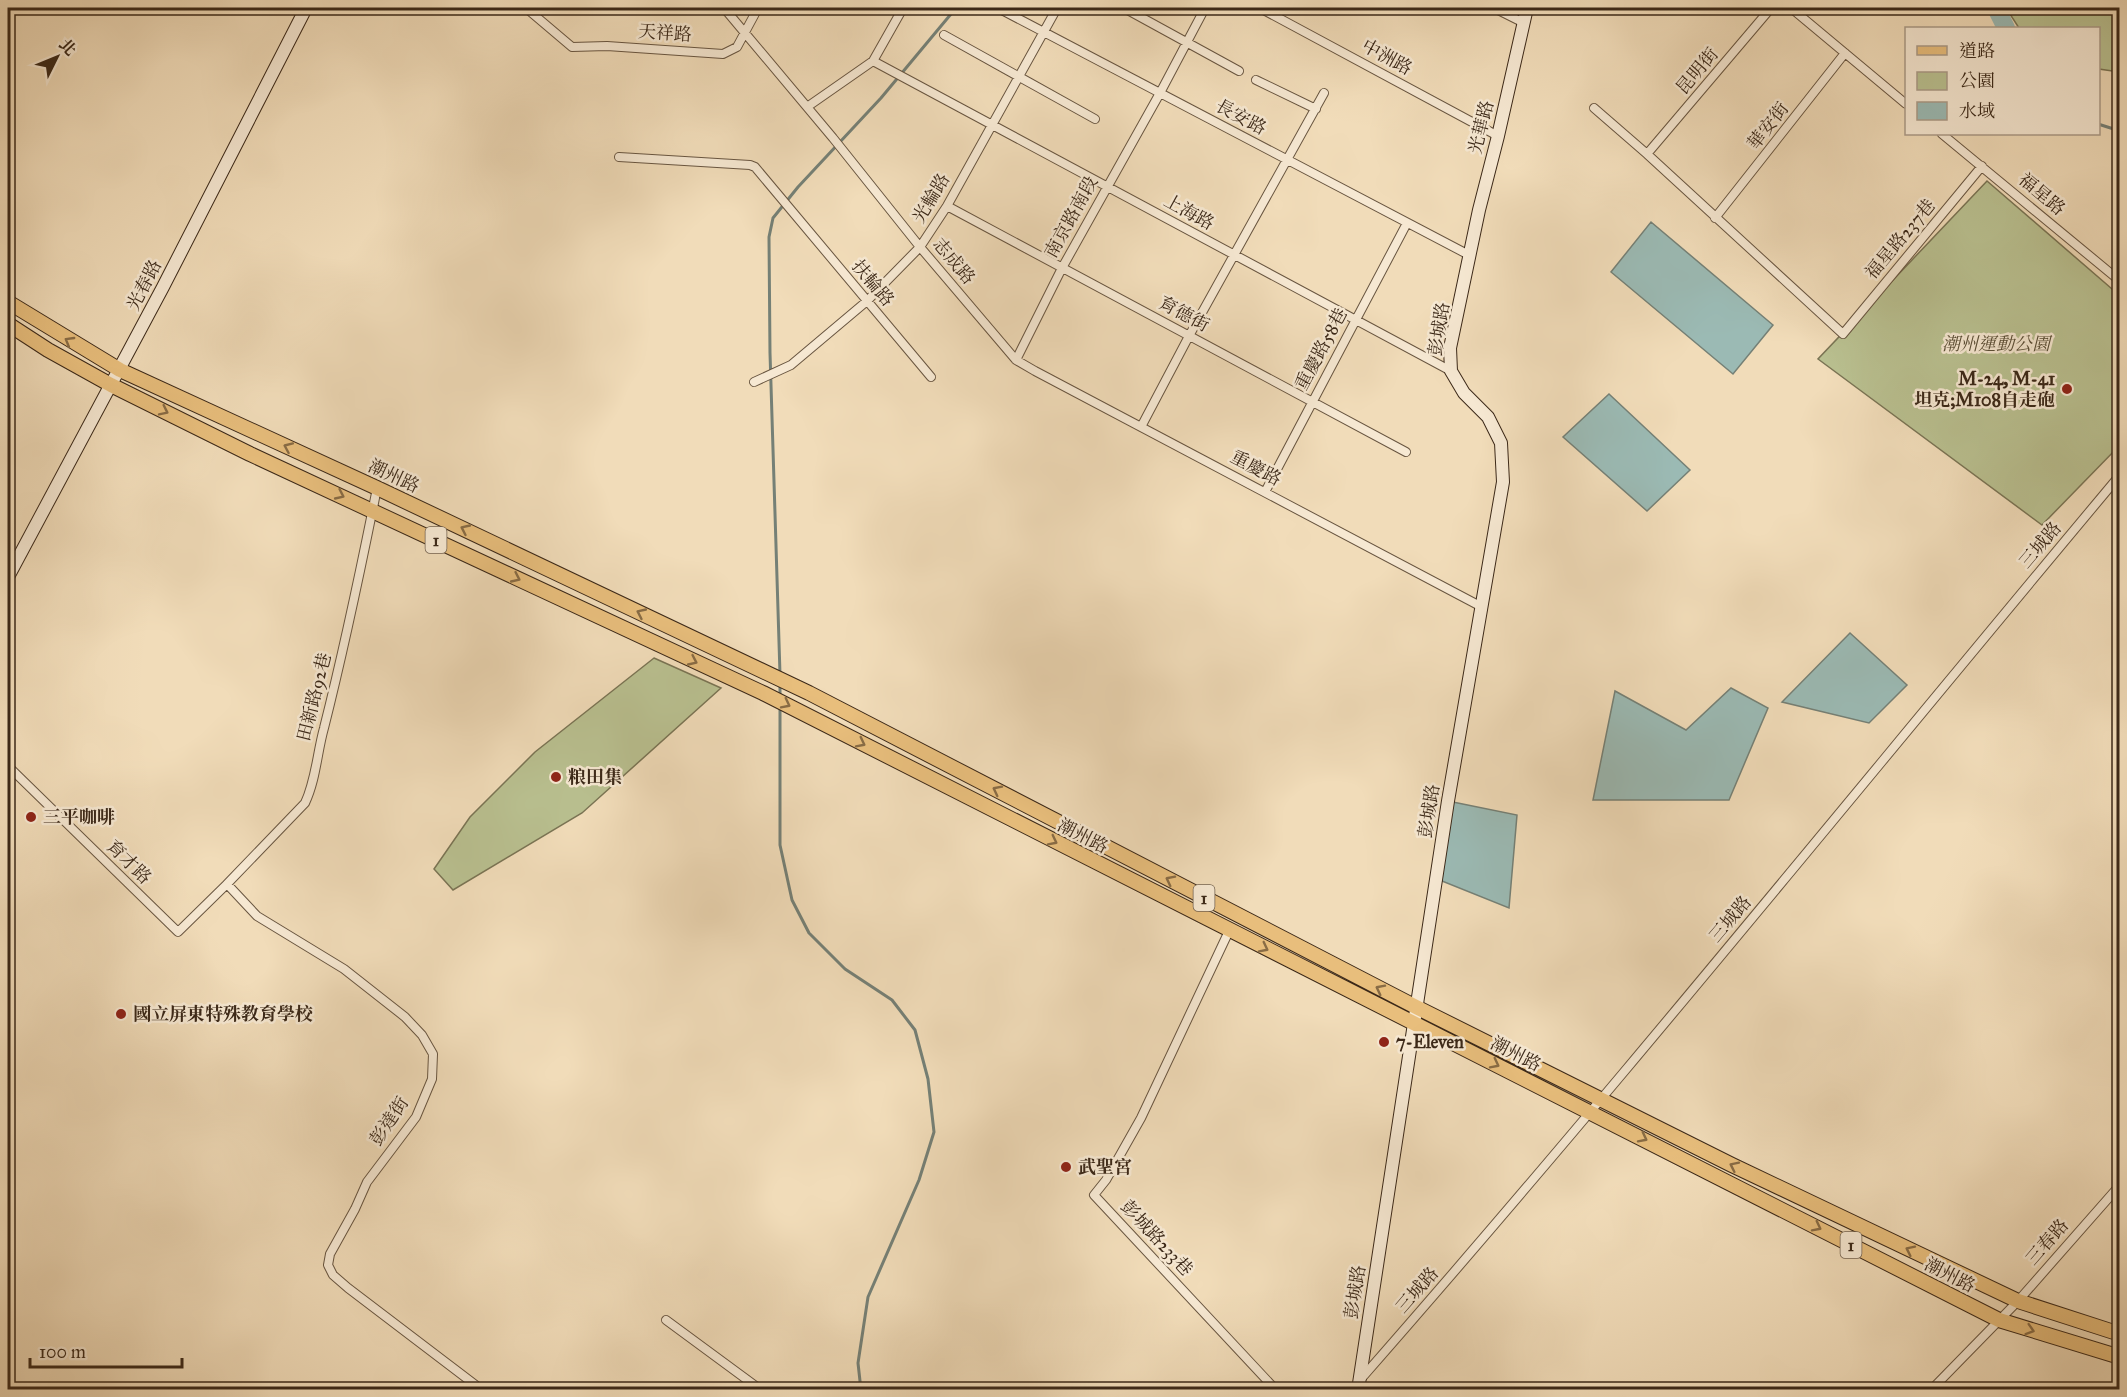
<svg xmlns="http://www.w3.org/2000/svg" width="2127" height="1397" font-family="'IM FELL Great Primer','Noto Serif TC',serif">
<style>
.green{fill:#b9c090;stroke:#7a7454;stroke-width:1.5}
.water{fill:#9bbab4;stroke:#758076;stroke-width:1.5}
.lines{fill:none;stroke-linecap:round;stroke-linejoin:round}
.stream{stroke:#758076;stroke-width:3}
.river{stroke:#9bbab4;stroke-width:18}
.street-casing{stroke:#685540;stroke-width:10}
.secondary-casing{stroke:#3b2818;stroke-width:14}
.primary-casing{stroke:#3b2818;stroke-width:16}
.street{stroke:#f6e8d2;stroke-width:8}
.secondary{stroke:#f6e8d2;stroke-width:12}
.primary{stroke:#e8be7c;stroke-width:14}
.oneway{stroke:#896c45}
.poi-dot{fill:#8f2418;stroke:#f6e8d2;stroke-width:2}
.labels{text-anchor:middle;stroke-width:5;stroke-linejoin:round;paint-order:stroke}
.shield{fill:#f6e8d2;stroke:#736250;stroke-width:1.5}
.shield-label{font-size:16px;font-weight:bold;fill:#3b2818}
.street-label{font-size:18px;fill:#3b2818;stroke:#f6e8d2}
.park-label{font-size:18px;font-style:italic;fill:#5a4e36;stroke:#f6e8d2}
.poi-label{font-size:18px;font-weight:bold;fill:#3b2818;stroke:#f6e8d2;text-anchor:start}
</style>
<rect width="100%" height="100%" fill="#f1dcb9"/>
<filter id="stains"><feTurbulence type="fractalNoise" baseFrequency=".00333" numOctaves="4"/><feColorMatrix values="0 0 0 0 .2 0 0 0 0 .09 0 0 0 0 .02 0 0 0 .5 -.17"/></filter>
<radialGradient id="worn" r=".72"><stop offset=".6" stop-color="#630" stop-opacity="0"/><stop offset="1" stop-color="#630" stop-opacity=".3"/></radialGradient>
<path class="green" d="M 2006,8 L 2119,8 L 2119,72 L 2099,69 L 2098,28 L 2019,28 Z
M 1987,181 L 2119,295 L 2119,446 L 2042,525 L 1818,359 Z
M 654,658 L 721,688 L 582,813 L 453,890 L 434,869 L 470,817 L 535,752 Z"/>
<path class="water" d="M 1651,222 L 1773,325 L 1733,374 L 1611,272 Z
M 1609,394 L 1690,470 L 1647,511 L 1563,437 Z
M 1850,633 L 1907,685 L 1869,723 L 1782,702 Z
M 1731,688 L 1768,708 L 1729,800 L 1593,800 L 1615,691 L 1686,730 Z
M 1448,801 L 1517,815 L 1509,908 L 1437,879 Z"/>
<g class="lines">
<path class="stream" d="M 2098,124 L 2120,131
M 780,674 L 770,353 L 769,237 L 773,218 L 798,187 L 881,98 L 956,8
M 780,698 L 780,684
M 780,708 L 780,845 L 792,900 L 809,933 L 845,969 L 892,1000 L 915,1030 L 928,1079 L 934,1132 L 919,1180 L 868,1297 L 858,1363 L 861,1390"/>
<path class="river" d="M 1996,8 L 2006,28"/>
<g class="street-casing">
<path id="street" d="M 526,8 L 572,47 L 607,46 L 723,54 L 737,47 L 758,8
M 724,8 L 833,138 L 920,247 L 1016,360 L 1035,371 L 1480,606
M 998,8 L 1469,255
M 1124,8 L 1239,71
M 1260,8 L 1498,136
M 1494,8 L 1524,23
M 1791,8 L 1906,104
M 944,35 L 1095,119
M 873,61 L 1451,371
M 1256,80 L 1316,109
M 807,107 L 873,61 L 903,8
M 1594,108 L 1647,154 L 1843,334 L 1982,166
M 1942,134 L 2120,281
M 1647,154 L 1771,8
M 619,157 L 750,165 L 755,167 L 931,377
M 947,206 L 1406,452
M 1715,218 L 1845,53
M 1016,360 L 1062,268 L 1160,93 L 1205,8
M 754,382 L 791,365 L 867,301 L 920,247 L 947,206 L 1057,8
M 1141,427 L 1189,336 L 1324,93
M 1265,492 L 1407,223
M 8,766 L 178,932 L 227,884 L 305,803 C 316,780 317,753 324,728 C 344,649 361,568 377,488
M 227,884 L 257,916 L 344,969 L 405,1017 L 422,1035 L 433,1054 L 432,1079 L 416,1117 L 367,1182 L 355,1209 L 330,1254 L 328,1265 L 333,1275 L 348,1288 L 482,1390
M 1229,931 L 1141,1118 L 1106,1180 L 1094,1195 L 1276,1390
M 666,1320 L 761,1390
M 1360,1380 C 1620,1084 1867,777 2120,475
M 1931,1390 L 2018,1301 L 2120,1185"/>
</g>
<g class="secondary-casing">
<path id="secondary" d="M 8,577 L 163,287 L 306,8
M 1358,1390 L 1448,801 L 1503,482 L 1501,443 L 1488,417 L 1464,393 L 1451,371 L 1450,348 L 1479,210 L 1498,136 L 1527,8"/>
</g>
<g class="primary-casing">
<path id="primary" d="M 8,302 L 120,370 L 377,488 L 809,693 L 1418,1008 L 1732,1165 L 2018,1301 L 2120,1334
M 8,324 L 48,350 L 111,385 L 250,454 L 763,693 L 1999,1320 L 2120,1357"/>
</g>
<use href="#street" class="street"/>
<use href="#secondary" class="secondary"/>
<use href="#primary" class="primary"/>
</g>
<defs><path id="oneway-chevron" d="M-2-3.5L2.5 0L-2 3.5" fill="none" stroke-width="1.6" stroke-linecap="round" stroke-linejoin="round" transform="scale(1.5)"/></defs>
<g class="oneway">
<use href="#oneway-chevron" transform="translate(69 341) rotate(-150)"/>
<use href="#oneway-chevron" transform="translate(164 411) rotate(26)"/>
<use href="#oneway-chevron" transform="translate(288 447) rotate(-156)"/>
<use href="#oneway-chevron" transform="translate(340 495) rotate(25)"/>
<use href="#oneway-chevron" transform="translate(465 529) rotate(-155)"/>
<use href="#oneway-chevron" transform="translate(516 578) rotate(25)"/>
<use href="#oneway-chevron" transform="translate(641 613) rotate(-155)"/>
<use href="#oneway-chevron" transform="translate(693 661) rotate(25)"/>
<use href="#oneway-chevron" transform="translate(786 704) rotate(27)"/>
<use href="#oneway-chevron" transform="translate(861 743) rotate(27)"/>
<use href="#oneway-chevron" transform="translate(997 790) rotate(-153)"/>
<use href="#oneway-chevron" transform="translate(1053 841) rotate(27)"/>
<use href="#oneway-chevron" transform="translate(1170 880) rotate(-153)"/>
<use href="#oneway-chevron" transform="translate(1264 948) rotate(27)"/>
<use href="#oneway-chevron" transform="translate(1380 989) rotate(-153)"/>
<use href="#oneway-chevron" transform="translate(1495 1064) rotate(27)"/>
<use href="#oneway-chevron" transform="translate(1643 1138) rotate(27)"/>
<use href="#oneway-chevron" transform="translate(1734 1166) rotate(-154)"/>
<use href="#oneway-chevron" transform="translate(1817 1227) rotate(27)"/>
<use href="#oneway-chevron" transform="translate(1910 1250) rotate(-154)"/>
<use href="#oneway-chevron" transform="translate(2030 1330) rotate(17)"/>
</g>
<g class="poi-dot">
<circle cx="2067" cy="389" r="6"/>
<circle cx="556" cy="777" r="6"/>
<circle cx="31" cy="817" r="6"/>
<circle cx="121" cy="1014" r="6"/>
<circle cx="1384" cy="1042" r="6"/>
<circle cx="1066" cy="1167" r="6"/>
</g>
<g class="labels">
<g class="shield">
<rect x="425.5" y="527" width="21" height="26" rx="4.5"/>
<rect x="1193.5" y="885" width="21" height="26" rx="4.5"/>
<rect x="1840.5" y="1232" width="21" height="26" rx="4.5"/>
</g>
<g class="shield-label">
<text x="436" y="546">1</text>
<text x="1204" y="904">1</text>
<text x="1851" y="1251">1</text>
</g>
<g class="street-label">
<text transform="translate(665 33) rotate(4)" y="6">天祥路</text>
<text transform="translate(1387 57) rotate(29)" y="6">中洲路</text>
<text transform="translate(1697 71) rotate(-50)" y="6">昆明街</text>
<text transform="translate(1241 117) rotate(28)" y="6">長安路</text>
<text transform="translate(1768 126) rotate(-52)" y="6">華安街</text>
<text transform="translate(1481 127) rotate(-76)" y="6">光華路</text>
<text transform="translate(2042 194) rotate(40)" y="6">福星路</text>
<text transform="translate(931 198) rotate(-59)" y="6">光輪路</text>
<text transform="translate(1189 212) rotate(29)" y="6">上海路</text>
<text transform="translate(1071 217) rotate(-61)" y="6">南京路南段</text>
<text transform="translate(1900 239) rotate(-50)" y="6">福星路237巷</text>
<text transform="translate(954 261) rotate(50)" y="6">志成路</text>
<text transform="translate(873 283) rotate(50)" y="6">扶輪路</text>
<text transform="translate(144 285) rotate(-63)" y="6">光春路</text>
<text transform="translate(1184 314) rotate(28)" y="6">育德街</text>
<text transform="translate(1439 329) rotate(-81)" y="6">彭城路</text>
<text transform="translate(1321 349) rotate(-62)" y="6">重慶路58巷</text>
<text transform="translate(1256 468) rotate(28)" y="6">重慶路</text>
<text transform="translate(394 476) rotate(25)" y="6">潮州路</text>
<text transform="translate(2040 545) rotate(-50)" y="6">三城路</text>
<text transform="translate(314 697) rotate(-76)" y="6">田新路92巷</text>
<text transform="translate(1429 811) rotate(-81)" y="6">彭城路</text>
<text transform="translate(1083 836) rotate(27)" y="6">潮州路</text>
<text transform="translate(129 862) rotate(44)" y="6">育才路</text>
<text transform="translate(1730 919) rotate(-50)" y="6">三城路</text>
<text transform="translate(1516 1054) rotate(27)" y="6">潮州路</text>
<text transform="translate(389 1121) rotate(-56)" y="6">彭達街</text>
<text transform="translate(1157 1238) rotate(47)" y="6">彭城路233巷</text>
<text transform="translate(2047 1242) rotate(-49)" y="6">三春路</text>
<text transform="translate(1950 1275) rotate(27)" y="6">潮州路</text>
<text transform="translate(1417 1290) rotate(-49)" y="6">三城路</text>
<text transform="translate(1355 1292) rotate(-81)" y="6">彭城路</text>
</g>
<g class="park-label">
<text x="1996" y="350">潮州運動公園</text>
</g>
<g class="poi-label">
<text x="2055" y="385" text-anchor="end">M-24, M-41<tspan x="2055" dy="21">坦克;M108自走砲</tspan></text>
<text x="568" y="783">粮田集</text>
<text x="43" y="823">三平咖啡</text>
<text x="133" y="1020">國立屏東特殊教育學校</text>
<text x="1396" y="1048">7-Eleven</text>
<text x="1078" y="1173">武聖宮</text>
</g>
</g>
<rect width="2127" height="1397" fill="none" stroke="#f1dcb9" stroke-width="30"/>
<rect x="9" y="9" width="2109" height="1379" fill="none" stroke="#3b2818" stroke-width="3"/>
<rect x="15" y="15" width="2097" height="1367" fill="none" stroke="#3b2818" stroke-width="1.5"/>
<rect x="1905" y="27" width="195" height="108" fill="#f6e8d2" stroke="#ab9b88" stroke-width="1.5"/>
<rect x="1917" y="46" width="30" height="9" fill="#e8be7c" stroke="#ab9b88" stroke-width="1.5"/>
<text x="1959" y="57" font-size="18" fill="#3b2818">道路</text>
<rect x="1917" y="72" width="30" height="18" fill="#b9c090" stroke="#ab9b88" stroke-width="1.5"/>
<text x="1959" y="87" font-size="18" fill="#3b2818">公園</text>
<rect x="1917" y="102" width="30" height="18" fill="#9bbab4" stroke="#ab9b88" stroke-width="1.5"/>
<text x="1959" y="117" font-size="18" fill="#3b2818">水域</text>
<g transform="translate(57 57) rotate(47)" stroke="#f6e8d2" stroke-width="4.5" paint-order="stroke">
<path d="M0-4.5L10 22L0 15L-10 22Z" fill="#3b2818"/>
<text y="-9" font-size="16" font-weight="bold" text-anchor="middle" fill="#3b2818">北</text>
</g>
<path d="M30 1358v9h152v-9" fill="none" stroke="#3b2818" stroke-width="3"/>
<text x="39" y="1358" font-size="18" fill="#3b2818" stroke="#f6e8d2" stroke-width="4.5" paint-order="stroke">100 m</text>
<rect width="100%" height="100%" filter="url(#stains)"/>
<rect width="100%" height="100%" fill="url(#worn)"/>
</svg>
